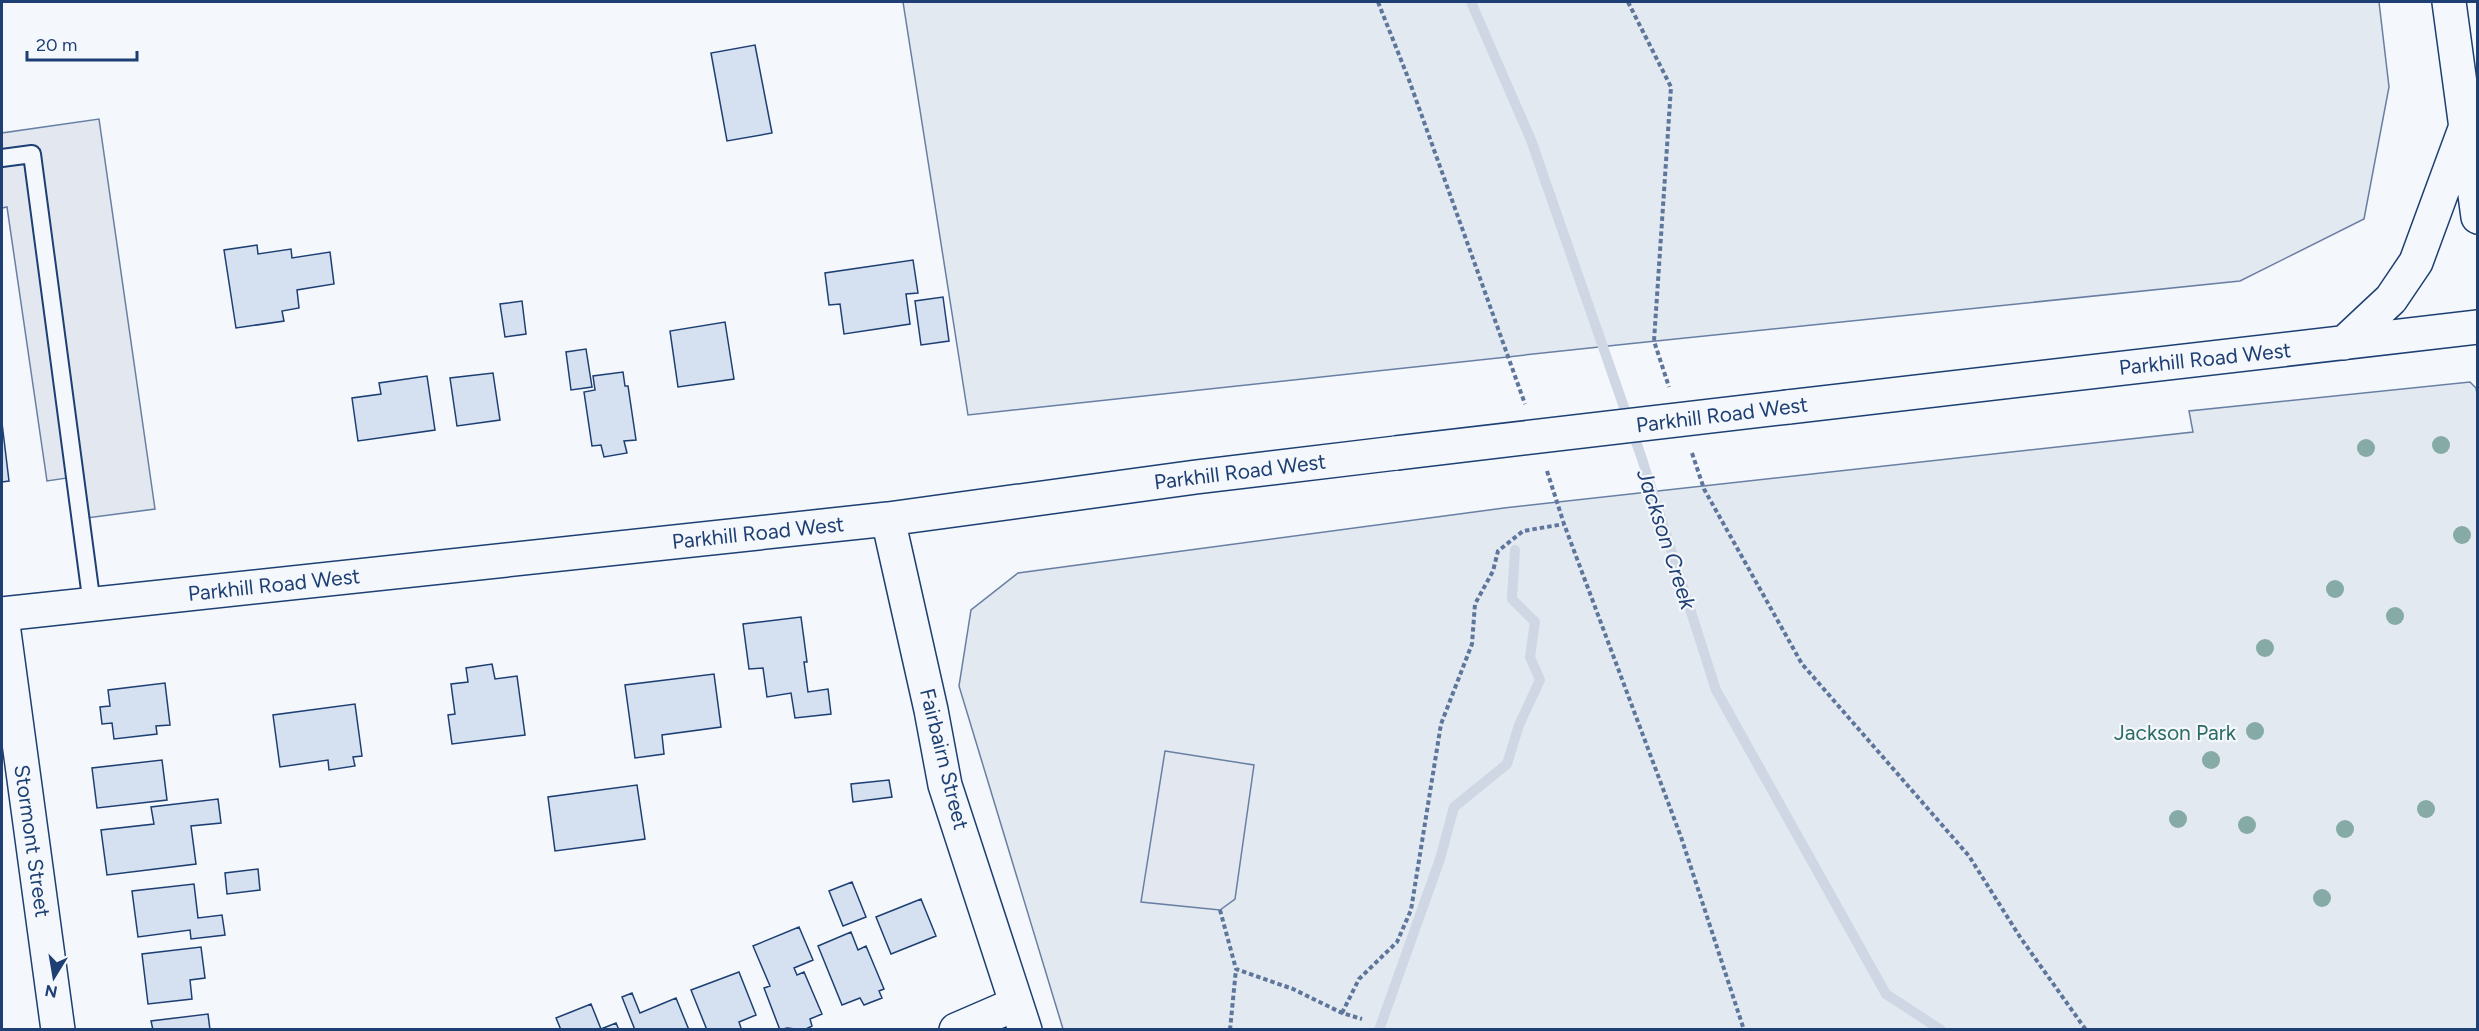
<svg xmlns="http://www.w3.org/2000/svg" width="2479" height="1031" font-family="Figtree,sans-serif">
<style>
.green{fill:#e3e9f0;stroke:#687fa3;stroke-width:1.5}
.parking{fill:#e3e8f0;stroke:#687fa3;stroke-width:1.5}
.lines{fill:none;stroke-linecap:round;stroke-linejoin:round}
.stream{stroke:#cfd7e4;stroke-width:10}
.building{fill:#d5e0f0;stroke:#1d3f73;stroke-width:1.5}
.service-casing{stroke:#1d3f73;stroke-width:20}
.minor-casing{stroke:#1d3f73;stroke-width:36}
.secondary-casing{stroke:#1d3f73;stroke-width:36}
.path{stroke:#5e769c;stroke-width:4;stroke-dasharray:4.5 3;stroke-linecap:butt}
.service{stroke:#f4f7fb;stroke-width:16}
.minor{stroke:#f4f7fb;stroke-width:33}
.secondary{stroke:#f4f7fb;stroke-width:33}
.secondary-bridge-casing{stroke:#1d3f73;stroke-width:36;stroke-linecap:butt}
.secondary-bridge{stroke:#f4f7fb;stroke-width:33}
.tree{fill:#86aba6}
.labels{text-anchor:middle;stroke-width:4.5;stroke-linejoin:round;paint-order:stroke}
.street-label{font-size:21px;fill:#1d3f73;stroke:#f4f7fb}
.park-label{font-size:21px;fill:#2c6c60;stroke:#f4f7fb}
.water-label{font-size:22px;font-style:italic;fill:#1d3f73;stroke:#f4f7fb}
</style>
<rect width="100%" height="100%" fill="#f4f7fb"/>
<path class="green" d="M 903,2 L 2379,2 L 2389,87 L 2364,219 L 2240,281 L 1627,344 L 968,415 Z
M 2470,382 L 2476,388 L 2478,400 L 2477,1029 L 1063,1029 L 959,686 L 971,610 L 1018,573 L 1504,508 L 2193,432 L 2189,411 Z"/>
<path class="parking" d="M 99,119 L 155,509 L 79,519 L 73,477 L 47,481 L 7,207 L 2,208 L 2,133 Z
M 1165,751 L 1254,765 L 1235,899 L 1220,910 L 1141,902 Z"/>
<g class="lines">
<path class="stream" d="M 1471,2 L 1531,140 L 1642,459 L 1716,690 L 1886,994 L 1941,1030
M 1379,1030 L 1440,859 L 1454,807 L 1507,764 L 1519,725 L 1540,680 L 1530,657 L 1535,622 L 1512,599 L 1515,550"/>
</g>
<path class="building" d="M 755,45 L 772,133 L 727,141 L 711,53 Z
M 257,245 L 258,254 L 291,249 L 292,258 L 330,252 L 334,284 L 297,290 L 299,308 L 282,311 L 284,321 L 236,328 L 224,250 Z
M 913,260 L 918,293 L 906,294 L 910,324 L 844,334 L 840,304 L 829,305 L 825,273 Z
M 943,297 L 949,341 L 921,345 L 915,301 Z
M 522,301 L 526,334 L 505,337 L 500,304 Z
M 725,322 L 734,379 L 678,387 L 670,331 Z
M 586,349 L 592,387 L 571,390 L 566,352 Z
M 623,372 L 625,386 L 628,386 L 636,440 L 624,441 L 627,453 L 604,457 L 601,445 L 592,446 L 584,392 L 595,390 L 593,376 Z
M 493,373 L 500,420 L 457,426 L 450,378 Z
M 427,376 L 435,430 L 358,441 L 352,398 L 381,394 L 379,383 Z
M 2,423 L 9,481 L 2,482 Z
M 801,617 L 807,662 L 804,662 L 808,692 L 828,689 L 831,714 L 795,718 L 791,693 L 767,697 L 763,668 L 749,669 L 743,624 Z
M 492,664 L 495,679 L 517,676 L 525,735 L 452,744 L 448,715 L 455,714 L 451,684 L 468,682 L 466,668 Z
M 714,674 L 721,727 L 662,735 L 664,754 L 635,758 L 625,685 Z
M 165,683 L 170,725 L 156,726 L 157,734 L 114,739 L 112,723 L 102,724 L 100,707 L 110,706 L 108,690 Z
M 355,704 L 362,756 L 353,757 L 355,766 L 329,770 L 328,760 L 280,767 L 273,715 Z
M 162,760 L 167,800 L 97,808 L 92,768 Z
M 889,780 L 892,797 L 853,802 L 851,784 Z
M 637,785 L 645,839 L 555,851 L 548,797 Z
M 218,799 L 221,823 L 191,826 L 196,864 L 107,875 L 101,830 L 154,824 L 151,807 Z
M 258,869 L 260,890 L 227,894 L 225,873 Z
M 852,882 L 866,917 L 843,926 L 829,891 Z
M 194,884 L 198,918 L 222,915 L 225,935 L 191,939 L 190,930 L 138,937 L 132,891 Z
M 921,899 L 936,936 L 891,954 L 876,917 Z
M 799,927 L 813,960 L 794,968 L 797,975 L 804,972 L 822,1014 L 810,1019 L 812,1026 L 804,1030 L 787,1028 L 780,1030 L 764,988 L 770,986 L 753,946 Z
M 851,932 L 858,950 L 866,946 L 884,989 L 879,991 L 882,998 L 864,1005 L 860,998 L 842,1005 L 818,946 Z
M 201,947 L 205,978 L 190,980 L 192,999 L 148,1004 L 142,954 Z
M 739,972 L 756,1015 L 739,1022 L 741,1028 L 738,1030 L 707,1030 L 691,990 Z
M 632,993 L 640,1013 L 676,998 L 689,1030 L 635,1030 L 622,997 Z
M 591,1004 L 601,1029 L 616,1023 L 619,1030 L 561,1030 L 556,1018 Z
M 208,1014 L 210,1030 L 153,1030 L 151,1021 Z"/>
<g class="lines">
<g class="service-casing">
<path id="service" d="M 2,158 L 32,154 L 92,605"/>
</g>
<g class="minor-casing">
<path id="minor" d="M 2,617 L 58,1030
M 956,1030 L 1016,1004"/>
</g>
<g class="secondary-casing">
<path id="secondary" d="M 2449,2 L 2478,217
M 2344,343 L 2391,299 L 2416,262 L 2466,126
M 1788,407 L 2478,327
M 888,519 L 931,710 L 945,785 L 1025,1030
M 2,614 L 888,519 L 1196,477 L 1396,453"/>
</g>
<path class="path" d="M 1378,2 L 1409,80 L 1525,404
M 1628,2 L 1671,87 L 1654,341 L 1669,387
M 1692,453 L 1704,489 L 1802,664 L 1969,856 L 2020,937 L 2086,1030
M 1547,471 L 1564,524 L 1681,837 L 1744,1030
M 1220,910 L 1236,969 L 1293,989 L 1342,1013 L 1362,1019
M 1342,1013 L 1359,979 L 1397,942 L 1411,910 L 1441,724 L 1472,644 L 1475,604 L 1493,571 L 1498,551 L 1523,531 L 1564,524
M 1230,1030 L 1236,969"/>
<use href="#service" class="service"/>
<use href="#minor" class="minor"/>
<use href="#secondary" class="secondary"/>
<g class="secondary-bridge-casing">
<path id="secondary-bridge" d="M 1396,453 L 1788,407"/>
</g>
<use href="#secondary-bridge" class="secondary-bridge"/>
</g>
<g class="tree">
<circle cx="2441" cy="445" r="9"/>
<circle cx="2366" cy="448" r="9"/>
<circle cx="2462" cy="535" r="9"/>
<circle cx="2335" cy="589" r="9"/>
<circle cx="2395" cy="616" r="9"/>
<circle cx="2265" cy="648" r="9"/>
<circle cx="2255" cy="731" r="9"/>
<circle cx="2211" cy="760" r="9"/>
<circle cx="2426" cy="809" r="9"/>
<circle cx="2178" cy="819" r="9"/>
<circle cx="2247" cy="825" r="9"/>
<circle cx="2345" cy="829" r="9"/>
<circle cx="2322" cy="898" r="9"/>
</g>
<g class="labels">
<g class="street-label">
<text transform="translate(2205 359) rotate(-6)" y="7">Parkhill Road West</text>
<text transform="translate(1722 415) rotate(-7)" y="7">Parkhill Road West</text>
<text transform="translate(1240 472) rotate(-7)" y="7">Parkhill Road West</text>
<text transform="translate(758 533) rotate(-6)" y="7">Parkhill Road West</text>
<text transform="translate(274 585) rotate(-6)" y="7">Parkhill Road West</text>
<text transform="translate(944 759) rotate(76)" y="7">Fairbairn Street</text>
<text transform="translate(32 841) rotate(82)" y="7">Stormont Street</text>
</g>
<g class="park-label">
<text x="2175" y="740">Jackson Park</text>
</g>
<g class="water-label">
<text transform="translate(1667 539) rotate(72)" y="8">Jackson Creek</text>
</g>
</g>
<rect width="2479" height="1031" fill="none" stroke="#1d3f73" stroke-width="6"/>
<g transform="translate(54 977) rotate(191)" stroke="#f4f7fb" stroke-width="4.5" paint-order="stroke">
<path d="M0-4.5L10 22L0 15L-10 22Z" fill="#1d3f73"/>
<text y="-9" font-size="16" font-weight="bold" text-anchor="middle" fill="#1d3f73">N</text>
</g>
<path d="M27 51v9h110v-9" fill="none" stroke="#1d3f73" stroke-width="3"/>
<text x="36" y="51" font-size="18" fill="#1d3f73" stroke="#f4f7fb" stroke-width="4.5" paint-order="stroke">20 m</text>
</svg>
